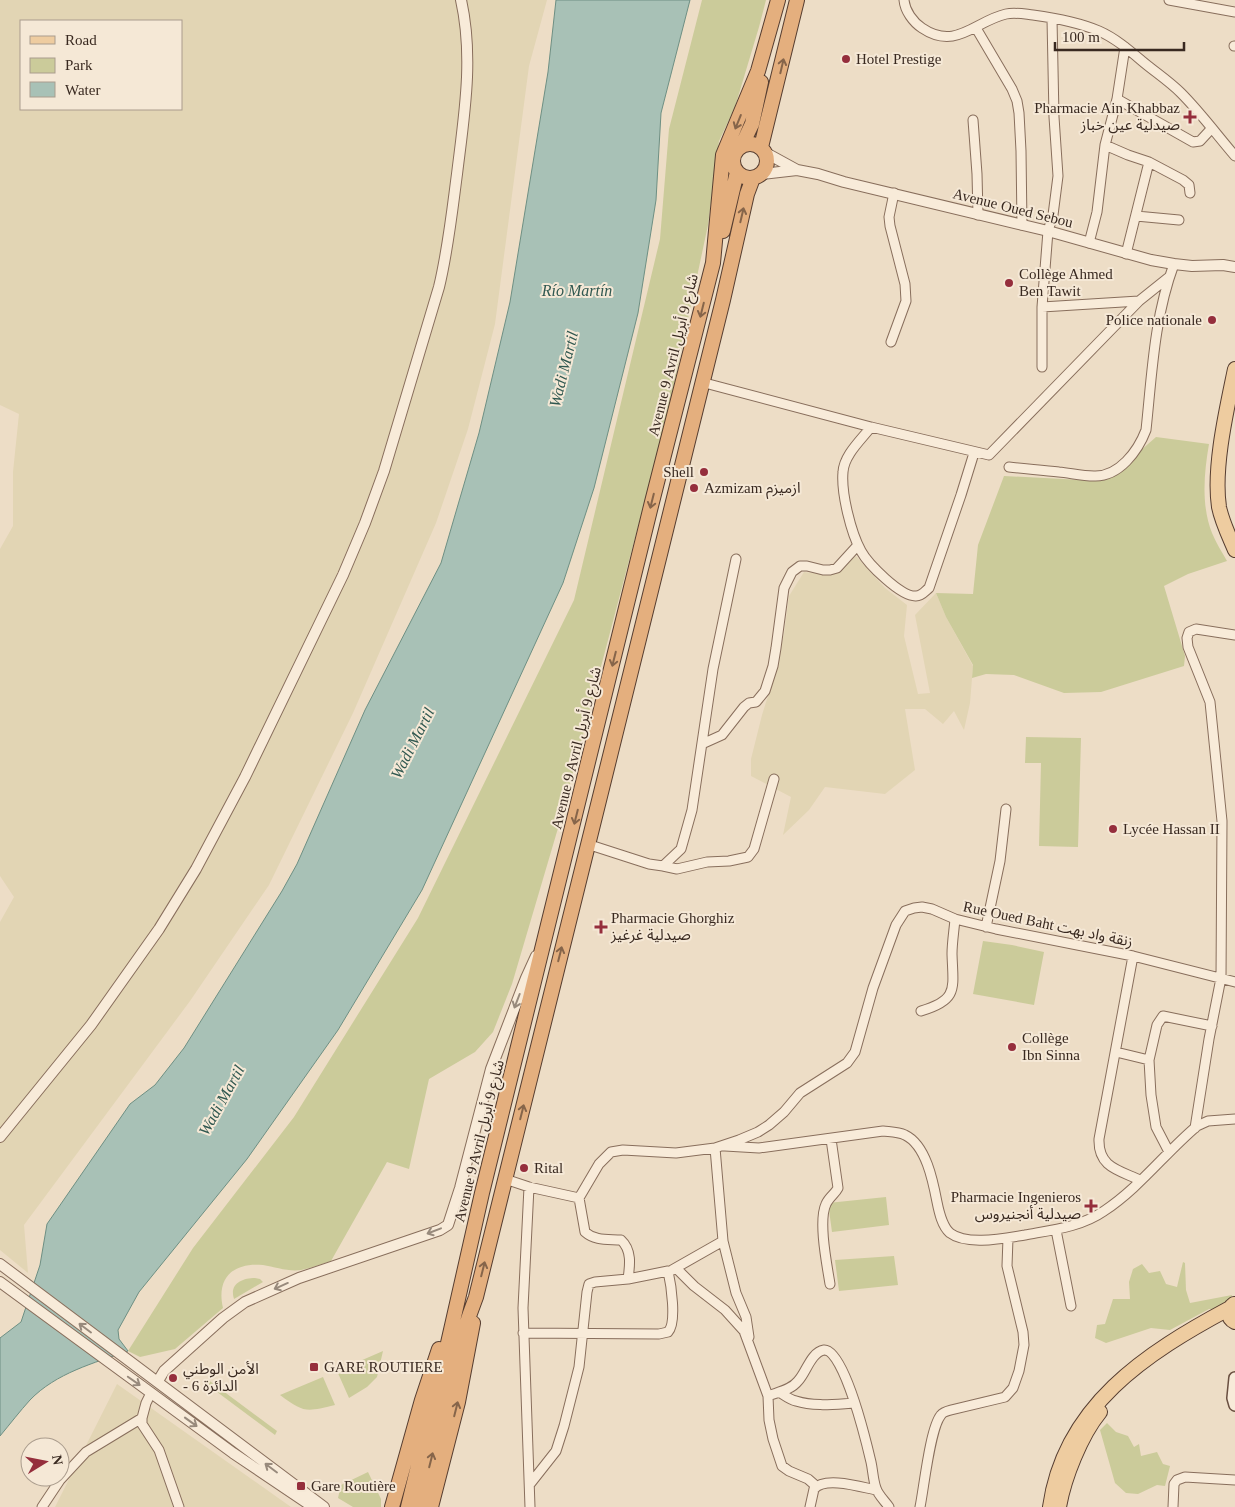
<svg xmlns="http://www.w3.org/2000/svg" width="1235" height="1507" font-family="'Times New Roman','Noto Sans Arabic',serif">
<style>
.farmland{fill:#e2d5b4;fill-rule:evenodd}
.green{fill:#cbcb9a}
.water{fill:#a8c1b6;stroke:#6e8f83}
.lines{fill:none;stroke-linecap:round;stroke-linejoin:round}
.minor-casing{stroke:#886e5c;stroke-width:11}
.tertiary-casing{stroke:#886e5c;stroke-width:12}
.secondary-casing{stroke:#6a4f40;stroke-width:14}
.primary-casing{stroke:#563d30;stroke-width:16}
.trunk-casing{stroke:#563d30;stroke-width:16}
.minor{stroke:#f8ebd9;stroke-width:9}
.tertiary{stroke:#f8ebd9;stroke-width:10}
.secondary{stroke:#f8ebd9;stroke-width:11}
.primary{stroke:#eecca0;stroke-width:14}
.trunk{stroke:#e4af7e;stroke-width:14}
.oneway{stroke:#86654a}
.oneway2{stroke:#988a7c}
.poi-dot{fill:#952e3c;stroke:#f5e8d6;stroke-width:2}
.labels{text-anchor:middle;stroke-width:4;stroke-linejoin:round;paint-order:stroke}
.poi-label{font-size:15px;fill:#392920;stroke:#f5e8d6;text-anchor:start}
.street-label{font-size:15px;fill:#392920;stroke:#f5e8d6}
.water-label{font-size:16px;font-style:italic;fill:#305850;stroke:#f5e8d6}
</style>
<rect width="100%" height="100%" fill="#edddc6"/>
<path class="farmland" d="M 0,0 L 547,0 L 529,66 L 495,324 L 468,429 L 436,523 L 353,713 L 269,885 L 190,1001 L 24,1225 L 28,1273 L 0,1250 L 0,922 L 14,897 L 0,876 L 0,549 L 13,526 L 13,472 L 19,414 L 0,405 ZM 21,21 L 181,21 L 181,109 L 21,109 Z
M 856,556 L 885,588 L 907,605 L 904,636 L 918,694 L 930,693 L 915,615 L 936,593 L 946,617 L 973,666 L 970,703 L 964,730 L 954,711 L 943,724 L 925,709 L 905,709 L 915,770 L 885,794 L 825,787 L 809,810 L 783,835 L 791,797 L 751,776 L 751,759 L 762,715 L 774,677 L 784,634 L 789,596 L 804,572 L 822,574 L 835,571 Z
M 117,1384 L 291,1507 L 55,1507 Z"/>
<path class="green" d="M 702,0 L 766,0 L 759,27 L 735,107 L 719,141 L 708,225 L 668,413 L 561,818 L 512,984 L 493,1032 L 475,1052 L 429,1079 L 409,1169 L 387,1162 L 331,1261 C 321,1264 311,1268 301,1270 C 289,1272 275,1267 263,1265 C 233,1262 216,1278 223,1308 L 175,1349 L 140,1357 L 128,1351 L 193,1248 L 294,1117 L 418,918 L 574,600 L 660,239 L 669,129 Z
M 1156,437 L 1209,444 C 1204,473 1201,505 1212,533 C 1216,543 1222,552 1227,561 L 1188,574 L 1164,586 L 1185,656 L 1184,666 L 1101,692 L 1064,693 L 1014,675 L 986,674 L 972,678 L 973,665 L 946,617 L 936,593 L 973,594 L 978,545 L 1004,476 L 1101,481 L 1123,466 Z
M 1026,737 L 1081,738 L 1078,847 L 1039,846 L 1041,763 L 1025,763 Z
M 983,941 L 1012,945 L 1044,952 L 1034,1005 L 973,994 Z
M 886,1197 L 889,1225 L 832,1232 L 828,1203 Z
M 894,1256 L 898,1285 L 839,1291 L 835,1260 Z
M 1183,1262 L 1185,1263 L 1186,1290 L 1190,1303 L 1232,1295 L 1230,1302 L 1220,1309 L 1209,1309 L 1170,1330 L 1151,1328 L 1106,1343 L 1095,1338 L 1097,1325 L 1105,1324 L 1113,1299 L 1130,1299 L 1129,1282 L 1133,1269 L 1142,1264 L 1149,1273 L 1160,1271 L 1166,1284 L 1177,1287 Z
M 255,1278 L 260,1279 L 263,1282 L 234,1299 C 229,1284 242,1278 255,1278 Z
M 383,1351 L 377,1377 L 367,1387 L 349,1398 L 337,1371 Z
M 323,1377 L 335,1405 C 306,1412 304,1413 280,1395 Z
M 207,1379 L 277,1431 L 275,1435 L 205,1383 Z
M 1107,1423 L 1116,1432 L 1128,1436 L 1134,1447 L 1139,1444 L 1141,1456 L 1157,1452 L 1163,1464 L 1170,1466 L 1165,1486 L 1157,1485 L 1138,1494 L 1126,1493 L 1115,1483 L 1100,1430 Z
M 368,1472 L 381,1499 L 381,1507 L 353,1507 L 338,1498 L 341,1485 Z"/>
<path class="water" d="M 556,0 L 690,0 L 661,113 L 656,200 L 638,313 L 594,488 L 563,583 L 422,890 L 338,1030 L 247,1159 L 139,1292 L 118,1330 L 119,1339 L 128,1351 C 94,1363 56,1373 30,1400 C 20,1411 10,1424 0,1436 L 0,1338 L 21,1322 L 40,1265 L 47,1224 L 130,1104 L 155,1085 L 184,1048 L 282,891 L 297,864 L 365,710 L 441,563 L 479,433 L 510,302 L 548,72 Z"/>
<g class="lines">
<g class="minor-casing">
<path id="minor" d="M 904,0 C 905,11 913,22 922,28 C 956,51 975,21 1006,14 C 1015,12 1024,14 1033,15 C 1055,18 1078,22 1099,31 C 1115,38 1129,50 1142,61 C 1155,72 1169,81 1181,93 C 1200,112 1217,135 1235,156
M 1169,0 L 1235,12
M 976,28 L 1012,89 L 1017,101 L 1019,113 L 1021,151 L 1022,225
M 1234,46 L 1235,46
M 1117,99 L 1193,142 L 1200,141 L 1212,128
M 973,120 L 977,174 L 978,215
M 1105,145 L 1128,155 L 1149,162 L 1183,180 L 1189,185 L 1190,193
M 1136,216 L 1179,220
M 1089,243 L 1097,212 L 1105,145 L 1117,99 L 1125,47
M 1126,254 L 1149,162
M 1042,307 L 1139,301
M 891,342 L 906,301 L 905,284 L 890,226 L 889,217 L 894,193
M 1042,367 L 1042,307 L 1048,231 L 1053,215 L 1058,176 L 1054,117 L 1052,19
M 701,382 L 871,427 L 989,455 L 1139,301 L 1169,277
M 871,427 C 861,440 844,455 843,472 C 841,493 851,533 861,551 C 868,564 901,597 916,596 C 922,596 925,591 929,588 L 961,495 L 974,453
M 1009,467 C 1026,469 1043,470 1059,472 C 1070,473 1082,476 1094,476 C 1119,477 1138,451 1146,430 C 1152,374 1154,318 1174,264
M 702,744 L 722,735 L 744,707 L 749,703 L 756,702 L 765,691 L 773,666 L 776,648 L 784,588 L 792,572 L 800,566 L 807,566 L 823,570 L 830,570 L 837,568 L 858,545
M 587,844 L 649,864 L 663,866 L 681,849 L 692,810 L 713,669 L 736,559
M 663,866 L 677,869 L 707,862 L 729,861 L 748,857 L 754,849 L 774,779
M 986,927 L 1000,861 L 1006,809
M 1133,956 L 1099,1139 C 1098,1167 1118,1170 1140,1180
M 921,1011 C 959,1000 953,988 952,954 C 952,943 954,931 955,919
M 1116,1052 L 1149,1060
M 1195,1128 L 1209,1039 L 1221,978 L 1222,821 L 1210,702 L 1188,647 L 1187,638 L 1189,632 L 1196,629 L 1235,635
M 725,1146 L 759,1148 L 883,1131 C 891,1132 898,1132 905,1135 C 926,1145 933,1181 937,1202 C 939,1212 942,1226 950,1233 C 967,1246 1005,1238 1025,1235 C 1052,1230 1081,1227 1104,1211 C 1139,1188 1165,1153 1197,1126 L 1208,1121 L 1235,1119
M 1169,1152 L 1156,1127 L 1151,1095 L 1149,1060 L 1157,1025 L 1163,1016 L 1212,1026
M 505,1179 L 529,1187 L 579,1198 L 599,1164 L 611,1152 L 623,1150 L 676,1153 L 715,1148 L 739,1140 L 758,1132 L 769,1125 L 784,1112 L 800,1093 L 847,1063 L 855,1052 L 873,988 L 896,925 L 905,911 L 914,908 L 922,907 L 932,909 L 955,919 L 996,929 L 1133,956 L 1235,982
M 529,1187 L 523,1308 L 530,1507
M 579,1198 L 585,1232 C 595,1241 608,1239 621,1240 C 632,1250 630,1265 628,1279
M 1056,1230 L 1071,1306
M 723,1241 L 736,1293 L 746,1317 L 749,1337
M 677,1269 L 694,1286 L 725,1310 L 744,1331 L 768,1396 L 769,1420 L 773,1439 L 782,1466 L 789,1471 L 808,1479 L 816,1486
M 672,1270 L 723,1241 L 715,1148
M 830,1284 C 827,1265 818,1221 826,1204 C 829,1197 835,1194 838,1188 L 831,1139
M 523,1333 L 659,1334 L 668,1332 C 677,1323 671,1284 668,1271 L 628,1279 L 595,1282 L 589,1284 L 587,1292 L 579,1367 L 564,1426 L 556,1451 L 530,1484
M 779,1392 C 784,1395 790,1400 796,1401 C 815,1407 836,1404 855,1403
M 151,1393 L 146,1403 L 142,1418 L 142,1424 L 159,1450 L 179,1507
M 768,1396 C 778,1392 791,1390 798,1381 C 806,1373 811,1352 824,1350 C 844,1348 867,1445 871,1462 C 873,1471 873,1480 876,1488 C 878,1495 885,1501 889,1507
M 42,1507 L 60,1480 L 86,1452 L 142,1418
M 810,1507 L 814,1489 C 825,1476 861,1487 876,1490
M 920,1507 C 924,1488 930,1428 941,1415 C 943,1412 947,1411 951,1410 L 1005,1397 L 1013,1388 L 1019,1371 L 1024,1345 L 1023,1332 L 1007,1266 L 1008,1238
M 1173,1507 L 1174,1484 L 1177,1480 L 1185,1477 L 1235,1480"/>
</g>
<g class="tertiary-casing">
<path id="tertiary" d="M 766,153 L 797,170
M 762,174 L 797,170 L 818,174 L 844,182 L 1048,231 L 1151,260 L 1174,264 L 1192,266 L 1223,265 L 1235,267
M 0,1137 L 91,1025 L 159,929 L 196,869 L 245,777 L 343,575 L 365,523 L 384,471 L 439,287 C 448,250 452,212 457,174 C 464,116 474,58 461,0
M 0,1264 L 324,1507
M 0,1282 L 233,1453 L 313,1507
M 158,1381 L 164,1371 L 223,1318 L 245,1302 L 299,1278 L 440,1230 L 448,1225 L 460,1188 L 491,1069 L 526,978 L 536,956"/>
</g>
<g class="secondary-casing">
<path id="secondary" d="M 1235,1378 L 1233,1398 L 1235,1405"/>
</g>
<g class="primary-casing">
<path id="primary" d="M 1235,369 C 1227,408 1213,467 1219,507 C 1222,522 1229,536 1235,550
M 1234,1304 C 1227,1309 1227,1318 1235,1322
M 1050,1507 C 1064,1406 1146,1353 1230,1308
M 1059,1507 C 1064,1478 1081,1435 1100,1412"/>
</g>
<g class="trunk-casing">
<path id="trunk" d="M733 161a17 17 0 1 1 34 0a17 17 0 1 1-34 0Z
M 742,145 L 752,124 L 761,82
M 761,147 L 797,0
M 723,231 L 737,172
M 392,1507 L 422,1400 L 439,1349
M 408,1507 L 446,1352 L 482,1193 L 652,502 L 713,263 L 723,155 L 758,71 L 778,0
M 419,1507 C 437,1437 450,1365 476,1297 L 723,300 L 747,194 L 753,178
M 431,1507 L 458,1402 L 473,1323"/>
</g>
<use href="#minor" class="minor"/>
<use href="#tertiary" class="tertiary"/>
<use href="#secondary" class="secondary"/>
<use href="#primary" class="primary"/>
<use href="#trunk" class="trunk"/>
</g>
<defs><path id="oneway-shaft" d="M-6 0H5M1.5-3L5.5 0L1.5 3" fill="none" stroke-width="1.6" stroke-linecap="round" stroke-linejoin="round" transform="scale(1.25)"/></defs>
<g class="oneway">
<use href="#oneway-shaft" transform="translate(782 66) rotate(-77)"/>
<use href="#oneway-shaft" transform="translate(738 122) rotate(112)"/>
<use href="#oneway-shaft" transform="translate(742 215) rotate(-77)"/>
<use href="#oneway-shaft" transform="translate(702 310) rotate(104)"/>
<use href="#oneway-shaft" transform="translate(652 501) rotate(104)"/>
<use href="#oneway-shaft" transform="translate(614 659) rotate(104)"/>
<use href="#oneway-shaft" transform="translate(576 817) rotate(104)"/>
<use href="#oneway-shaft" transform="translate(560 954) rotate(-76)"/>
<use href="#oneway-shaft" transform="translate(522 1112) rotate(-76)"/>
<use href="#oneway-shaft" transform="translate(483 1269) rotate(-76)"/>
<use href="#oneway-shaft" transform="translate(456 1409) rotate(-76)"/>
<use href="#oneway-shaft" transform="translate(431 1460) rotate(-76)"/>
</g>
<g class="oneway2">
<use href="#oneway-shaft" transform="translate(517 1001) rotate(111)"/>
<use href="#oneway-shaft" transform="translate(434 1231) rotate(159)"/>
<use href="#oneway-shaft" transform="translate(281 1286) rotate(156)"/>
<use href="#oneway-shaft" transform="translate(85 1328) rotate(-143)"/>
<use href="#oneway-shaft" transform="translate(134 1381) rotate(35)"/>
<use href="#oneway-shaft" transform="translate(191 1422) rotate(36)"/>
<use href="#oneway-shaft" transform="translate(271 1468) rotate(-143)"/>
</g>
<g class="poi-dot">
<circle cx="846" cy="59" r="5"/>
<path d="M1187.5 109.5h5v5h5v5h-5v5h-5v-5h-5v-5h5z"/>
<circle cx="1009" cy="283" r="5"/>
<circle cx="1212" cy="320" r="5"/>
<circle cx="704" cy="472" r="5"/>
<circle cx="694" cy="488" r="5"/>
<circle cx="1113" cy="829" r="5"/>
<path d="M598.5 919.5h5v5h5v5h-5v5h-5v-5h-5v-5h5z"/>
<circle cx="1012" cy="1047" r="5"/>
<circle cx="524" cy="1168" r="5"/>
<path d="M1088.5 1198.5h5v5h5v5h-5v5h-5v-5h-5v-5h5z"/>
<rect x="309" y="1362" width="10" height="10" rx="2.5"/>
<circle cx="173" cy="1378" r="5"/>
<rect x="296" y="1481" width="10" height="10" rx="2.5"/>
</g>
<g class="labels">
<g class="poi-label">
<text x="856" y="64">Hotel Prestige</text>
<text x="1180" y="113" text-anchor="end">Pharmacie Ain Khabbaz<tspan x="1180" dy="17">صيدلية عين خباز</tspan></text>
<text x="1019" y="279">Collège Ahmed<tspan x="1019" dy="17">Ben Tawit</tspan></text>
<text x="1202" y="325" text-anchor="end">Police nationale</text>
<text x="694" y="477" text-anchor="end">Shell</text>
<text x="704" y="493">Azmizam ازميزم</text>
<text x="1123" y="834">Lycée Hassan II</text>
<text x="611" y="923">Pharmacie Ghorghiz<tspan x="611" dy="17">صيدلية غرغيز</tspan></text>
<text x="1022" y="1043">Collège<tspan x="1022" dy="17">Ibn Sinna</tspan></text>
<text x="534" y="1173">Rital</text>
<text x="1081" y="1202" text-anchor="end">Pharmacie Ingenieros<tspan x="1081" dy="17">صيدلية أنجنيروس</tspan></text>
<text x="324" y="1372">GARE ROUTIERE</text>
<text x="183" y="1374">الأمن الوطني<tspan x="183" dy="17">- الدائرة 6</tspan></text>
<text x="311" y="1491">Gare Routière</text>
</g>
<g class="street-label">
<text transform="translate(1013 208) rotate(14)" y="5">Avenue Oued Sebou</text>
<text transform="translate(673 355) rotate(-76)" y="5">Avenue 9 Avril شارع 9 أبريل</text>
<text transform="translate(576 748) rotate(-76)" y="5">Avenue 9 Avril شارع 9 أبريل</text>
<text transform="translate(1048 924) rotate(12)" y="5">Rue Oued Baht زنقة واد بهت</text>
<text transform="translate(479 1141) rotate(-76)" y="5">Avenue 9 Avril شارع 9 أبريل</text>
</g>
<g class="water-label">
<text x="577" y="296">Río Martín</text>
<text transform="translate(563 369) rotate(-76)" y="6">Wadi Martil</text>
<text transform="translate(412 743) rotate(-63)" y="6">Wadi Martil</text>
<text transform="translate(221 1100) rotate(-61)" y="6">Wadi Martil</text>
</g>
</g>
<rect x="20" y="20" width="162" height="90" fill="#f5e8d6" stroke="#aa9c8d"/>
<rect x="30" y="36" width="25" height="8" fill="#eecca0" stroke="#aa9c8d"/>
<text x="65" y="45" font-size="15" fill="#392920">Road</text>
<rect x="30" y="58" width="25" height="15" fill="#cbcb9a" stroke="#aa9c8d"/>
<text x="65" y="70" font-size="15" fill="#392920">Park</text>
<rect x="30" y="82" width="25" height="15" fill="#a8c1b6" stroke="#aa9c8d"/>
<text x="65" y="95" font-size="15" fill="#392920">Water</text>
<g transform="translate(45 1462) rotate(80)"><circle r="24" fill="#f5e8d6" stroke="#aa9c8d"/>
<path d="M0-4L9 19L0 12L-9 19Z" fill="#952e3c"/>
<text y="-8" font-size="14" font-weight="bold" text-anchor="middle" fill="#392920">N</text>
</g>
<path d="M1055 42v8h129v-8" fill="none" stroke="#392920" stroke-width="2.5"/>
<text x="1062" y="42" font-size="15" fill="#392920" stroke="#f5e8d6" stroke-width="4" paint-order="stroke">100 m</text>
</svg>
